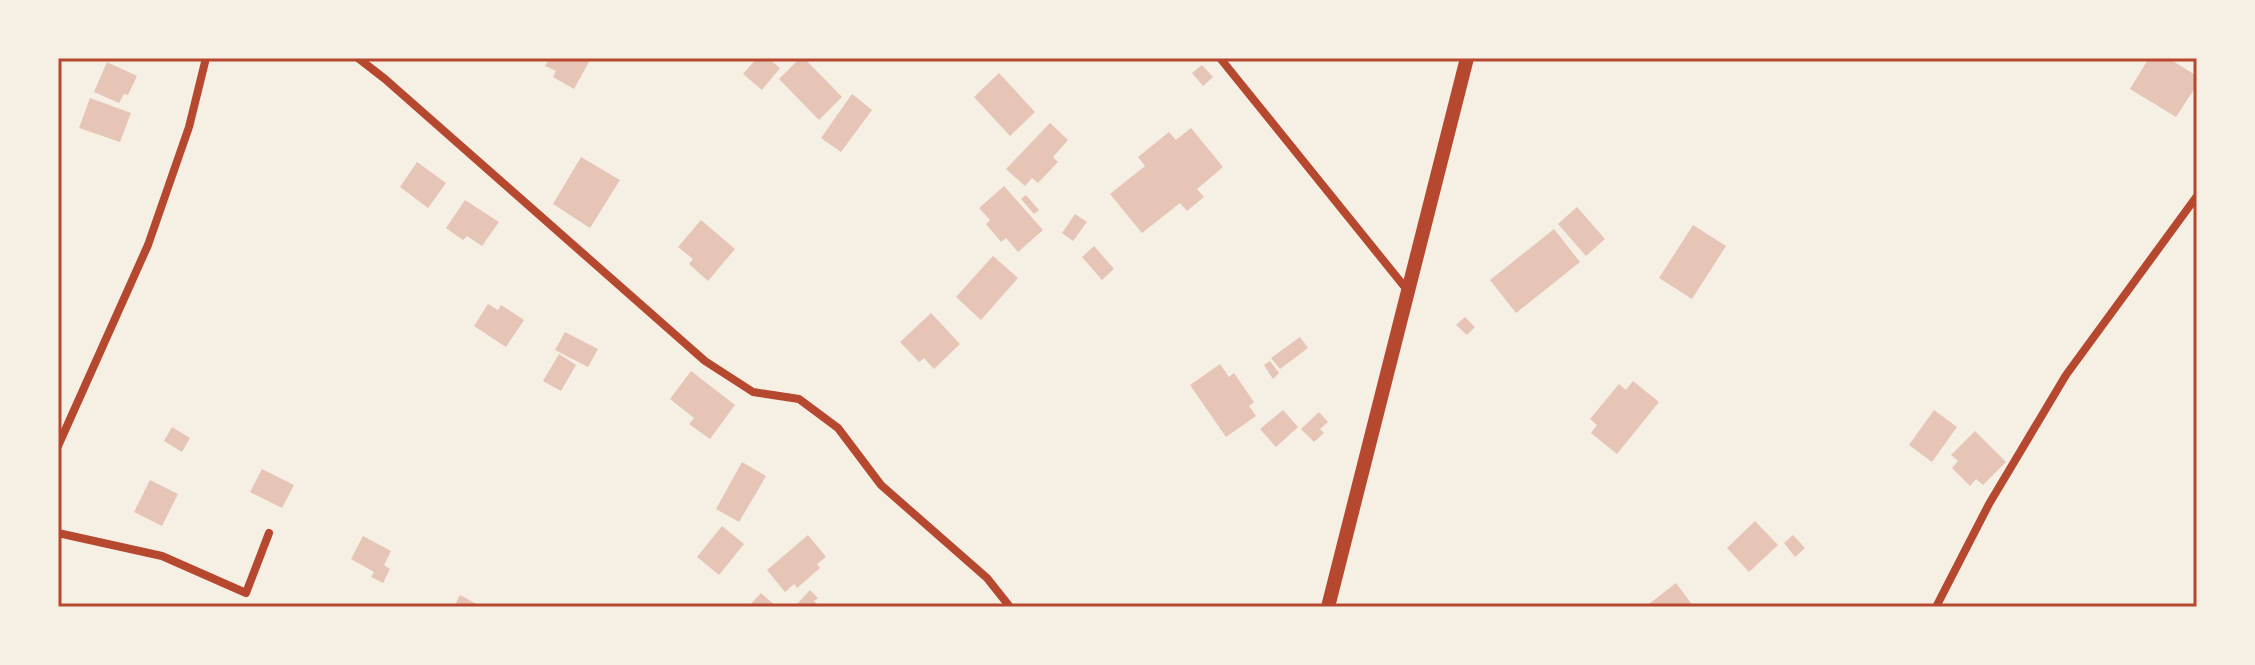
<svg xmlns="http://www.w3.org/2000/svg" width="2255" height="665" font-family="'Noto Sans',sans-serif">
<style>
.building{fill:#e6c5b7}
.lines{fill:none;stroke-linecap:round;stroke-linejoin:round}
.minor{stroke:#b5482f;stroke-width:8}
.tertiary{stroke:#b5482f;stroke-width:14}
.neatline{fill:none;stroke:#b5482f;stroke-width:3}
</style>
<rect width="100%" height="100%" fill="#f6efe4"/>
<path class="building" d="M 550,58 L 591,58 L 574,89 L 553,77 L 556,71 L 545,66 Z
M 757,58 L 768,58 L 780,68 L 762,90 L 743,74 Z
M 800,58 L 804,58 L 842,97 L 819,120 L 779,79 Z
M 2149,58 L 2168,58 L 2197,76 L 2197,85 L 2176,117 L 2130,89 Z
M 107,62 L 137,76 L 128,95 L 124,94 L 119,103 L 94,92 Z
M 1202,65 L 1213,77 L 1203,86 L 1192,73 Z
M 999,73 L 1035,112 L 1010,136 L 974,97 Z
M 852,94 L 872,110 L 841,152 L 821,138 Z
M 90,98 L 131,113 L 120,142 L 79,128 Z
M 1050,123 L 1068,140 L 1053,157 L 1058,162 L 1038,183 L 1032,178 L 1025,186 L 1006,169 Z
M 1191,128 L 1223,167 L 1197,189 L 1204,197 L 1187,211 L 1180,203 L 1142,233 L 1110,194 L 1145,166 L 1138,157 L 1169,132 L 1176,140 Z
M 581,157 L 620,180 L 590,228 L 553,204 Z
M 417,162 L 446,183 L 428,208 L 400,187 Z
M 1004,186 L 1043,230 L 1018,252 L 1006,238 L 1001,242 L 986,224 L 990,220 L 979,208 Z
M 1026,195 L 1039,210 L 1034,214 L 1021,199 Z
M 465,200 L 499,222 L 482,246 L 467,236 L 463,240 L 446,228 Z
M 1577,207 L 1605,239 L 1586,256 L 1558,224 Z
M 1075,214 L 1087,222 L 1073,241 L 1062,233 Z
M 701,220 L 735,249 L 708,281 L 689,264 L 693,259 L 678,247 Z
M 1693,225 L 1726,246 L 1692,299 L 1659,278 Z
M 1554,229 L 1580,262 L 1516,313 L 1490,280 Z
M 1094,246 L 1114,269 L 1102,280 L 1082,257 Z
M 993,256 L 1018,278 L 981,320 L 956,297 Z
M 488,304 L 498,310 L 501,305 L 524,320 L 506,347 L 474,326 Z
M 931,313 L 960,344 L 934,369 L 924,358 L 919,362 L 900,342 Z
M 1465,317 L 1475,327 L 1467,335 L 1456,325 Z
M 565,332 L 598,349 L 588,367 L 555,350 Z
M 1300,337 L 1308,348 L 1280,369 L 1271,358 Z
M 559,354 L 576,365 L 561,391 L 543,381 Z
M 1270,361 L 1279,373 L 1273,379 L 1264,365 Z
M 1220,364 L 1229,377 L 1234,373 L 1254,402 L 1249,406 L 1256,416 L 1226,437 L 1190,385 Z
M 691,371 L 735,405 L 710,439 L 689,424 L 694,418 L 670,399 Z
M 1633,381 L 1659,402 L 1617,454 L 1591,433 L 1597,425 L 1590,419 L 1619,384 L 1626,390 Z
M 1283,410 L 1298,427 L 1276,447 L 1260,429 Z
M 1934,410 L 1957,427 L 1932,462 L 1909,445 Z
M 1319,412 L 1328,422 L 1320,429 L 1324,433 L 1314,442 L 1301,429 Z
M 172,427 L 190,438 L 182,452 L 164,441 Z
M 1975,431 L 2006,462 L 1983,485 L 1976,479 L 1970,486 L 1952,468 L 1958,461 L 1951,455 Z
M 742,462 L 766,476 L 739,522 L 716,509 Z
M 262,469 L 294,485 L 282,508 L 250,492 Z
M 150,480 L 178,494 L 162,526 L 134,512 Z
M 1755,521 L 1778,545 L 1749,572 L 1727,548 Z
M 722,526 L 744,544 L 719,575 L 697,557 Z
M 808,535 L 826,557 L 817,564 L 820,568 L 797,588 L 794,584 L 785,592 L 767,570 Z
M 1793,535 L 1805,548 L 1795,557 L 1784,543 Z
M 363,536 L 391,551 L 384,565 L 390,569 L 383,583 L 371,577 L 374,572 L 351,559 Z
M 1676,583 L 1694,607 L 1645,607 Z
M 810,590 L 818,598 L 814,601 L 820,607 L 800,607 L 797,604 Z
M 761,593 L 777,607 L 748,607 Z
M 460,595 L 482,607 L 454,607 Z"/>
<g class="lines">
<path class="minor" d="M 358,58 L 385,79 L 705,361 L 753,392 L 799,399 L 838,428 L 881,485 L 987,578 L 1010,607
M 1220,58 L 1408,291
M 58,446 L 148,245 L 189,127 L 206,58
M 58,533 L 162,556 L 246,593 L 269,533
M 1936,607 L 1989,504 L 2066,375 L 2197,196"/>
<path class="tertiary" d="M 1328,607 L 1467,58"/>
</g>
<rect width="2255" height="665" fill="none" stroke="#f6efe4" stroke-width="120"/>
<rect x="60" y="60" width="2135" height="545" class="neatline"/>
</svg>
